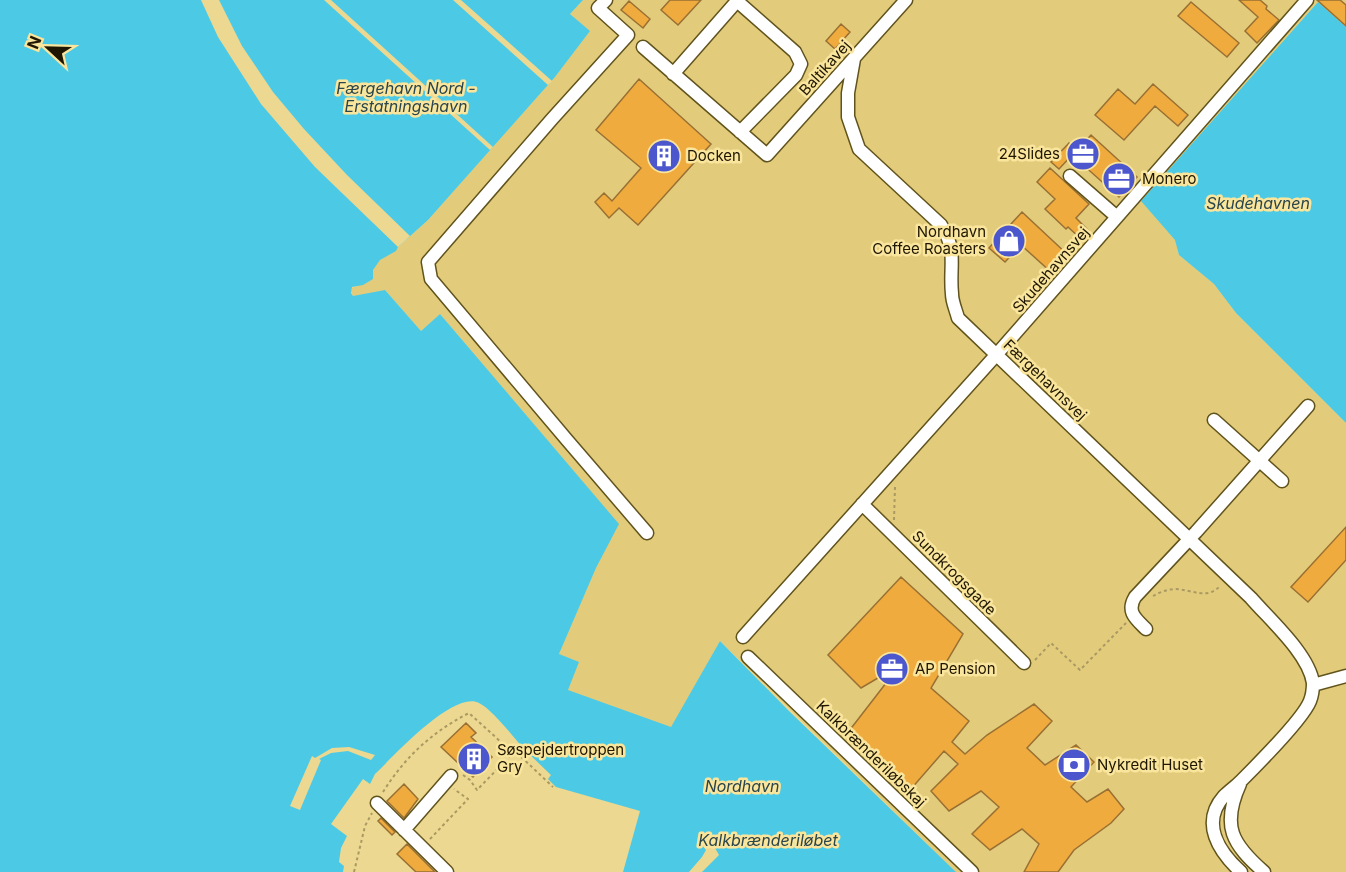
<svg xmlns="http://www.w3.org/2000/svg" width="1346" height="872" font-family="Inter,sans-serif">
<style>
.built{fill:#e2cc7c}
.water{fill:#4ccae5}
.pier{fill:#ecd890}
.building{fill:#f0ab3f;stroke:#997033;stroke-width:1.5}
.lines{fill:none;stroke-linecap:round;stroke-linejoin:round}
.minor-casing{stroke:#61531c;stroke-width:15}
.path{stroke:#aa9962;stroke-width:2;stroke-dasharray:3 3;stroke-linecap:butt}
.minor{stroke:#fff;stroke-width:12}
.labels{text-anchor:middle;stroke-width:5;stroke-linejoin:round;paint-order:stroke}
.street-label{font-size:15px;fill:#1e1600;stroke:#fae59d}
.poi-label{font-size:15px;fill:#1e1600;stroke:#fae59d;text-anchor:start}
.water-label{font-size:16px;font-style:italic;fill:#2a454b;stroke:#fae59d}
</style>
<rect width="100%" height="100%" fill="#ecd890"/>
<path class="built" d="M 583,0 L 1346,0 L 1346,27 L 1318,2 L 1142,201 L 1176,240 L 1179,255 L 1214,284 L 1236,313 L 1346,423 L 1346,872 L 956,872 L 720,641 L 672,728 L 556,787 L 548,779 L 551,775 L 522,747 L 559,654 L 596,568 L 618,524 L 440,314 L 421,331 L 385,290 L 359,296 L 353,296 L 351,291 L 352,288 L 358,286 L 383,256 L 391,254 L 428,220 L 555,77 L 589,32 L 570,14 Z"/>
<path class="water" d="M 0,0 L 583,0 L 570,14 L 590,31 L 555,77 L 516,121 L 428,220 L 398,247 L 396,251 L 380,260 L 373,270 L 373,279 L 363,285 L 352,287 L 351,293 L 353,296 L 385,290 L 421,331 L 440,314 L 619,524 L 596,568 L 559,654 L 579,662 L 568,690 L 671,727 L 720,641 L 789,711 L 956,872 L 623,872 L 640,811 L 556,787 L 548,779 L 551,775 C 542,766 533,758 524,749 C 514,738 492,709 479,703 C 453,690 392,758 375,774 L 370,784 L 363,779 L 331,824 L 347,836 L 341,848 L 339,862 L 344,866 L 343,872 L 0,872 Z
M 1318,2 L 1346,27 L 1346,423 L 1236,313 L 1214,284 L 1179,255 L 1175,240 L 1141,201 Z"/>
<path class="pier" d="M 201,0 L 219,0 L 242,46 L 273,92 L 304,129 L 347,175 L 410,236 L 398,247 L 315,167 L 261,104 L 218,37 Z
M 324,0 L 331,0 L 493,147 L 490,150 Z
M 453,0 L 461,0 L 552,81 L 548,85 Z
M 349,747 L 375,755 L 371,760 L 348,751 L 331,753 L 319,759 L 321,760 L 300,810 L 290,806 L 312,756 L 315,758 L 332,748 Z
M 702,839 L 709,842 L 715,848 L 719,855 L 702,872 L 689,872 L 702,857 L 706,850 L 701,843 Z"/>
<path class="building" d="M 670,0 L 701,0 L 678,25 L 661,10 Z
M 1239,0 L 1260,0 L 1267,6 L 1266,9 L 1279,20 L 1257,43 L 1245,31 L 1258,17 Z
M 1317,0 L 1340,0 L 1346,5 L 1346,26 Z
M 629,1 L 650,19 L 643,28 L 621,10 Z
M 1191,2 L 1239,43 L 1227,57 L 1178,16 Z
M 841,24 L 850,32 L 835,49 L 826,41 Z
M 639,79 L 711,144 L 638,225 L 619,208 L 609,218 L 595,202 L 604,193 L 612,201 L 641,168 L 596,130 Z
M 1153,84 L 1188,115 L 1178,126 L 1155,106 L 1124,140 L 1095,115 L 1118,89 L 1135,104 Z
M 1091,135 L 1137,177 L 1119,197 L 1072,155 L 1059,169 L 1051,162 L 1069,143 L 1077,150 Z
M 1050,168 L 1089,204 L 1076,218 L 1089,231 L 1082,240 L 1068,227 L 1066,229 L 1045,209 L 1055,199 L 1037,182 Z
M 1022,212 L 1068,255 L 1052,273 L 1021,245 L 1005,262 L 989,248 Z
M 1346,527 L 1346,560 L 1308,602 L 1291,587 Z
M 901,577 L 963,634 L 931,688 L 969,721 L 952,742 L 965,754 L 987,735 L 1034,704 L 1052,721 L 1027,748 L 1045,765 L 1076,745 L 1094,762 L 1071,787 L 1087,802 L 1108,789 L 1124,809 L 1111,823 L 1074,850 L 1058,872 L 1024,872 L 1039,844 L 1022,829 L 990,850 L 972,834 L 999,807 L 981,791 L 949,811 L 931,791 L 958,764 L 944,751 L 911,789 L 849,731 L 900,665 L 861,688 L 828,655 Z
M 466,723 L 476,733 L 471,737 L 492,757 L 473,777 L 441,747 Z
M 404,784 L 418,799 L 404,818 L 387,801 Z
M 381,818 L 395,832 L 392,835 L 378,821 Z
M 407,844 L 435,872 L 416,872 L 397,854 Z"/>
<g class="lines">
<g class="minor-casing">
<path id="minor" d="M 606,0 L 598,8 L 628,35 L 552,119 L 428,262 L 431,279 L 567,440 L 647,533
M 643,47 L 767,155 L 906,0
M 854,59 L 848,93 L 848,117 L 859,149 L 941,225 C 958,251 949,266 952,294 C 952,302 956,310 958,318 L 1251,598 C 1269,619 1309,654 1313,683 C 1313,688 1312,696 1310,701 C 1303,719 1257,765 1241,781 C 1236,786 1229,791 1224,796 C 1200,823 1219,852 1241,872
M 673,74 L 737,1 L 795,52 L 801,64 L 796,75 L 740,132
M 1070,176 L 1117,217
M 1214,420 L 1282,481
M 862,504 L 1024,663
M 1146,629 C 1136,619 1126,612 1135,597 L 1196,532 L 1308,406
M 743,637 L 997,354 L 1307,0
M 748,657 L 972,872
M 1313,685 L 1346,676
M 1240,784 C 1221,826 1232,844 1264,872
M 377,803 L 447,872
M 404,830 L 451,776"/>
</g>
<path class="path" d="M 894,520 L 895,487
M 1153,596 C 1160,592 1168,589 1176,589 C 1193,590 1207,600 1220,586
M 1035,660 L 1051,643 L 1080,670 L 1126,623
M 463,775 L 470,780 L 477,790 L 515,751 L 553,787
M 383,792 C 405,757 432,732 469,713 L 513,753
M 430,839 L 468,799 L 454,789
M 354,872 L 365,826 L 372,813"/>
<use href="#minor" class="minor"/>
</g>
<defs>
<g id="office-disc" transform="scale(1.725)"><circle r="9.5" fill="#4d57cd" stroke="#fae59d"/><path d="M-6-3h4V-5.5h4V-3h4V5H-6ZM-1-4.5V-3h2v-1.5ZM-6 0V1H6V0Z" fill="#fff"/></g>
<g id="building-disc" transform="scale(1.725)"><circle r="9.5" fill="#4d57cd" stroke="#fae59d"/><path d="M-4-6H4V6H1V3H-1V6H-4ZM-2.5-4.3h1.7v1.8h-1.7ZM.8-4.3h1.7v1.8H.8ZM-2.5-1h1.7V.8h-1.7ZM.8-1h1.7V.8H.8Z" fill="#fff"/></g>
<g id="shop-disc" transform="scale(1.725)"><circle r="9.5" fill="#4d57cd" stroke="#fae59d"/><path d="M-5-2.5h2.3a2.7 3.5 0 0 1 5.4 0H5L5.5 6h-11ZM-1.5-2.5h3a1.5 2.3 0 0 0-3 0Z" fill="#fff"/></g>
<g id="bank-disc" transform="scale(1.725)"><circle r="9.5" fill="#4d57cd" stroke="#fae59d"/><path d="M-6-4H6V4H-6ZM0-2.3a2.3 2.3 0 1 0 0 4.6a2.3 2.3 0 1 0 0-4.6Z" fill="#fff"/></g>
</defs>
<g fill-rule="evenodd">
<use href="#office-disc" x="1083" y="154"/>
<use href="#building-disc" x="664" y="156"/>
<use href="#office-disc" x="1119" y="179"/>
<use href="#shop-disc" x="1009" y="241"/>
<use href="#office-disc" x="892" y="669"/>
<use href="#building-disc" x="474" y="759"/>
<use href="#bank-disc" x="1074" y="765"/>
</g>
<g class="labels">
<g class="street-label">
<text transform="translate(825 68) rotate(-48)" y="5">Baltikavej</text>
<text transform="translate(1051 270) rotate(-49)" y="5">Skudehavnsvej</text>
<text transform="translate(1045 380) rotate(44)" y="5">Færgehavnsvej</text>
<text transform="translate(954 573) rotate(45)" y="5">Sundkrogsgade</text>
<text transform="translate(871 754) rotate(44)" y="5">Kalkbrænderiløbskaj</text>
</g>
<g class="poi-label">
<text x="1060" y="159" text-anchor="end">24Slides</text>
<text x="687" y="161">Docken</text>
<text x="1142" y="184">Monero</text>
<text x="986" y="237" text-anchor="end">Nordhavn<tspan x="986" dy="17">Coffee Roasters</tspan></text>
<text x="915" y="674">AP Pension</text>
<text x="497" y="755">Søspejdertroppen<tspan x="497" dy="17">Gry</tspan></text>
<text x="1097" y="770">Nykredit Huset</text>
</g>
<g class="water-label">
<text x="406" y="94">Færgehavn Nord -<tspan x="406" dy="18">Erstatningshavn</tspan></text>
<text x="1258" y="209">Skudehavnen</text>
<text x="742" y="792">Nordhavn</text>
<text x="768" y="846">Kalkbrænderiløbet</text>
</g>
</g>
<g transform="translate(48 48) rotate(292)" stroke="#fae59d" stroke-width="4.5" paint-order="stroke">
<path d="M0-4.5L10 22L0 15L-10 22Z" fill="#1e1600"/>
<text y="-9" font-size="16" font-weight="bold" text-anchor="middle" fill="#1e1600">N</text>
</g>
</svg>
